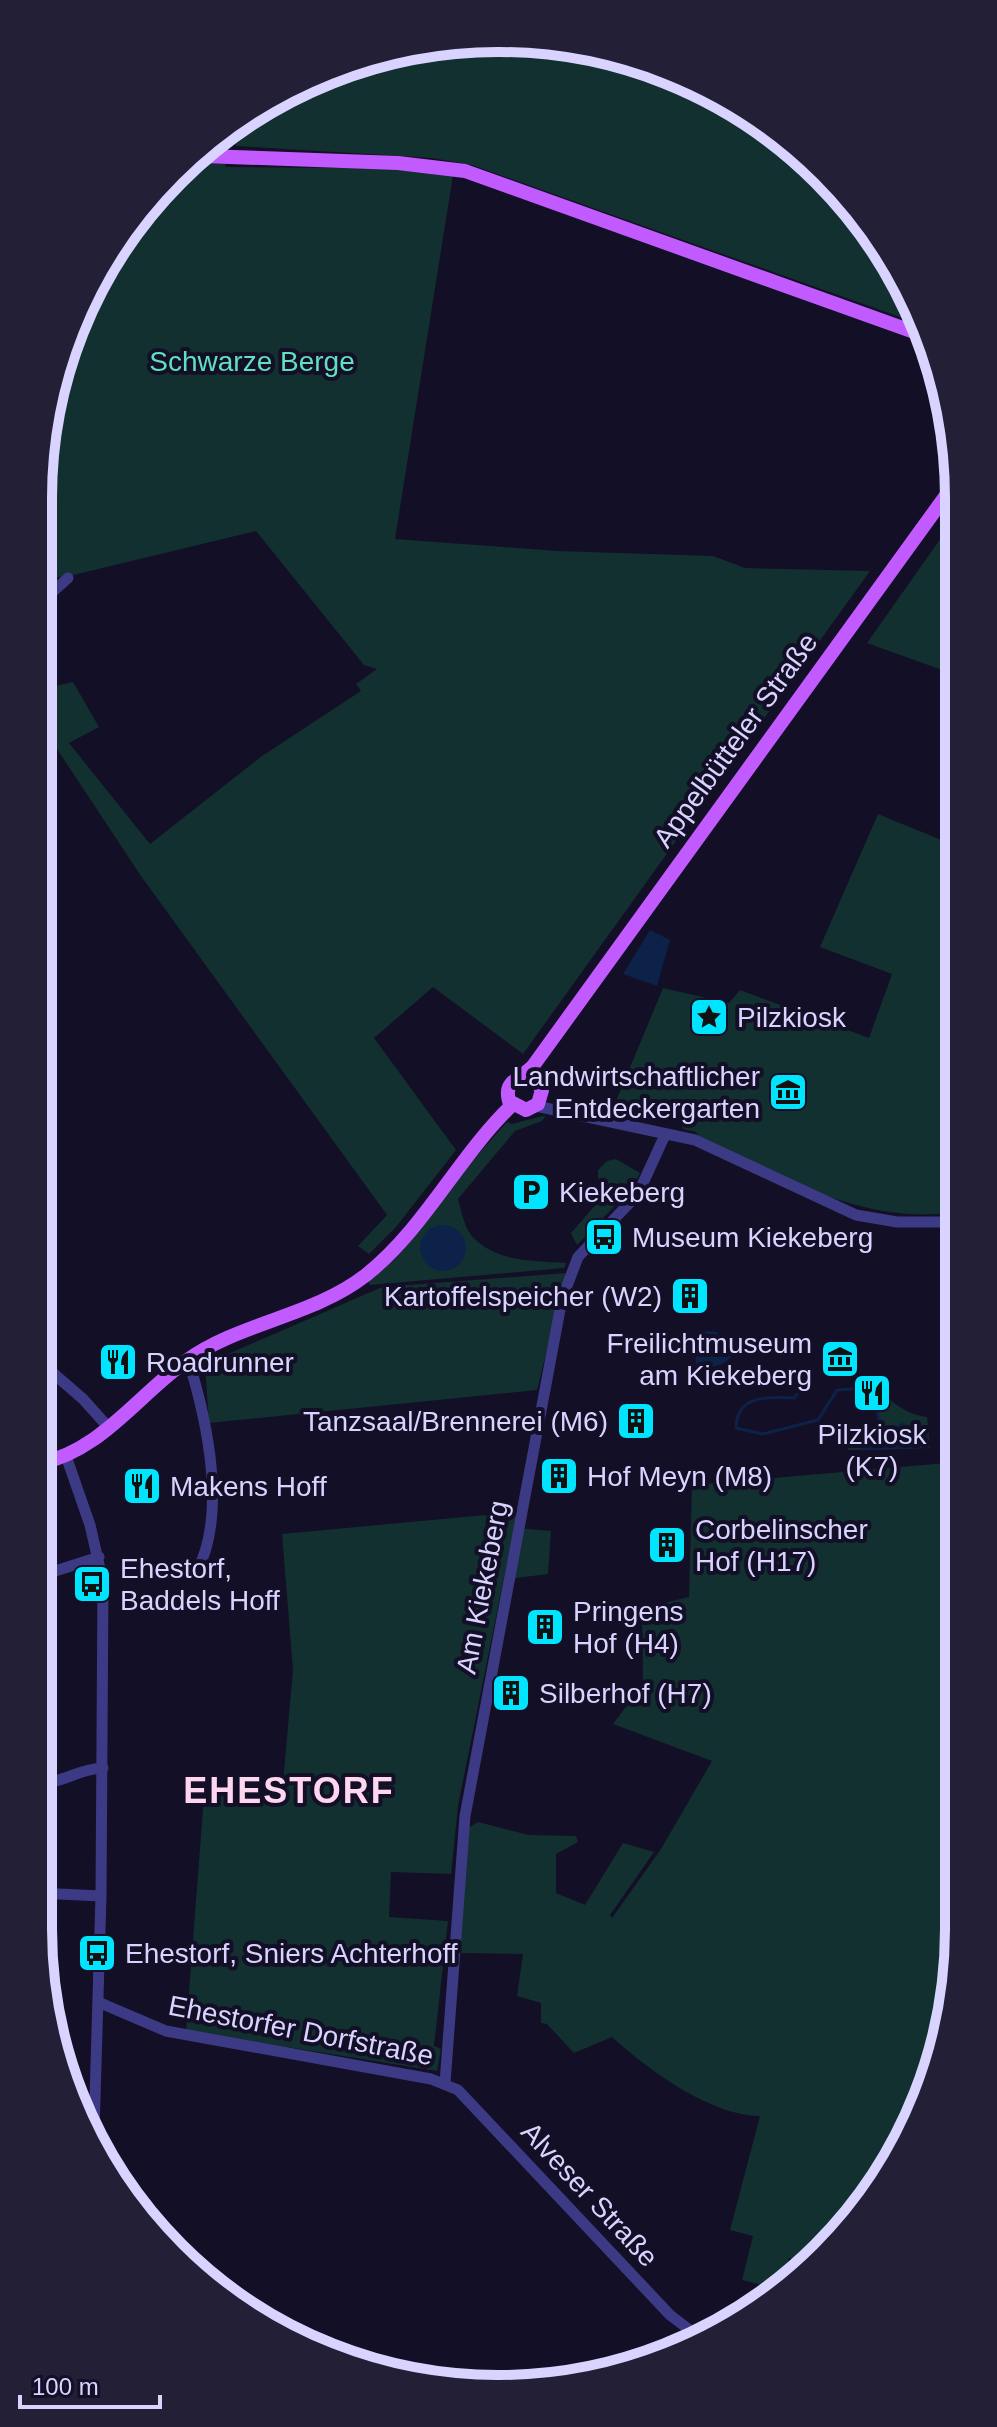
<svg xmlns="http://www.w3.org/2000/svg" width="997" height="2427" font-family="Helvetica,sans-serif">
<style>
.green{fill:#12302f}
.water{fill:#0c2248}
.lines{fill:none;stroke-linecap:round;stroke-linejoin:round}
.stream{stroke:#0c2248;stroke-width:3}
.minor{stroke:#3d3a85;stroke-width:11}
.major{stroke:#c25bff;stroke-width:14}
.labels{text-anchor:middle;stroke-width:8;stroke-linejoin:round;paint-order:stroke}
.park-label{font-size:28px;fill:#5fe0c0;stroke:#130f26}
.street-label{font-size:28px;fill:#d9d4ff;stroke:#130f26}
.poi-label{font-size:28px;fill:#d9d4ff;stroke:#130f26;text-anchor:start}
.district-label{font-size:36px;font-weight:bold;letter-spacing:2px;fill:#ffd6f0;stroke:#130f26}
.rim{fill:none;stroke:#d9d4ff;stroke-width:10}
</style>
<rect width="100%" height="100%" fill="#130f26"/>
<path class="green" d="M 468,39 L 646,62 L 754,115 L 845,195 L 925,326 L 472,165 L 432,158 L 236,146 L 233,133 L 294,86 Z
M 219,144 L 226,167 L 454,169 L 395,539 L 557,551 L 713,556 L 745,568 L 870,571 L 523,1054 L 433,987 L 374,1038 L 456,1150 L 396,1227 L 369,1254 L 358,1246 L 387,1215 L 141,876 L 55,746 L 51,687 L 73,682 L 99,727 L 69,743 L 150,844 L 262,756 L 361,691 L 356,684 L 377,669 L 364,665 L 256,531 L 65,577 L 38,578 L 38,499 L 62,351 L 152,195 Z
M 955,518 L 956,675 L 867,643 Z
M 878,814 L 956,846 L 957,1212 C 862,1226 782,1176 699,1137 L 696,1132 L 683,1129 L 680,1122 L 616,1101 L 663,988 L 729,1003 L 740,990 L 869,1038 L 892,974 L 820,947 Z
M 546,1115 L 542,1121 L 515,1131 L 458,1199 C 461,1210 464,1226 471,1235 C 494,1262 534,1261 566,1263 L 564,1268 L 370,1285 L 367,1279 L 507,1122 L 512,1124 Z
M 616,1159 L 640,1173 L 633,1187 L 577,1245 L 571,1233 L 598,1202 L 598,1170 L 607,1161 Z
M 566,1273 L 537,1390 L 209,1423 L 205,1364 L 382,1287 Z
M 872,1382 C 888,1399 903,1414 927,1417 L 930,1448 L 848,1450 L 848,1443 L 882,1440 C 879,1415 881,1407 861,1391 Z
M 958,1462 L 959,1929 L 935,2076 L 896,2149 L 887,2147 L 874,2189 L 864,2209 L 804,2262 L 789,2258 L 784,2279 L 773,2288 L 742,2280 L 753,2236 L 730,2230 L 760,2116 C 711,2116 647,2069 612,2037 L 574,2053 L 547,2024 L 541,2023 L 541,2003 L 517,1996 L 523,1954 L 457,1953 L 468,1828 L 478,1822 L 529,1835 L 576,1836 L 578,1842 L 556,1854 L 556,1893 L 585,1905 L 623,1843 L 654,1852 L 610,1915 L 612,1918 L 661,1849 L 712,1761 L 613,1724 L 643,1684 L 642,1608 L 689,1597 L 692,1485 Z
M 517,1512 L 458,1806 L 451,1874 L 391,1872 L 389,1917 L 448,1921 L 434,2046 L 441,2049 L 437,2071 L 186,2031 L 204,1796 L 282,1794 L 293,1670 L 282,1534 Z
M 517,1528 L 551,1531 L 548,1574 L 507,1579 Z"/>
<path class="water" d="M 650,930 L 670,940 L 657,986 L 623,974 Z
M420 1248a23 23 0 1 1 46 0a23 23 0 1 1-46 0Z
M 708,1331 L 717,1332 L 732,1356 C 722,1367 710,1369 696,1366 L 695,1351 L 681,1347 L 695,1334 Z"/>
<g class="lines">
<path class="stream" d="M 727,1362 L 734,1376 L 761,1383 L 801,1383 L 802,1388 L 794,1398 C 768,1397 737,1394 736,1428 L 763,1434 L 818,1420 L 837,1390 L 867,1388 L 869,1397 L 874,1397 L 883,1436 L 903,1424
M 862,1449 L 917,1447 L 927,1439 L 927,1433 L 918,1428"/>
<path class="minor" d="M 38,605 L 68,578
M 38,631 L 45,747 L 38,758
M 536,1106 L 695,1140 L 856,1215 L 897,1222 L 957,1222
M 188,1359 C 207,1420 228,1515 196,1573
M 38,1360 L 83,1399 L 109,1428
M 66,1456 L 90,1525 L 103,1582 L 101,1896 L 94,2132
M 38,1570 L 49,1573 L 99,1557
M 38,1783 C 65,1783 77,1769 103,1768
M 38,1893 L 101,1896
M 98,2002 L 166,2031 L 431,2079 L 458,2090 L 670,2315 L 700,2338
M 445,2083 L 465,1816 L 562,1299 L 578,1257 L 638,1194 L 665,1135"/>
<path class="major" d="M 204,156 L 398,163 L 465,171 L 928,337
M 521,1076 L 534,1078 L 542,1090 L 538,1104 L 526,1110 L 509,1101 C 503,1080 521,1079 533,1066 L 955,483
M 38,1464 C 101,1451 136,1397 186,1361 C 240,1322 312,1317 366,1275 C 425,1228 458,1157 512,1105"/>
</g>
<defs>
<g id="sight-square" transform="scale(2)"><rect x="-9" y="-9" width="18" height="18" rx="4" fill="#00e5ff" stroke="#130f26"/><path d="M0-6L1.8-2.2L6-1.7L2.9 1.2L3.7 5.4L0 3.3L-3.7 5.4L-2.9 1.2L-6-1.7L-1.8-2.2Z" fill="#111"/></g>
<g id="museum-square" transform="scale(2)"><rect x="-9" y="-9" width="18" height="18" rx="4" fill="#00e5ff" stroke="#130f26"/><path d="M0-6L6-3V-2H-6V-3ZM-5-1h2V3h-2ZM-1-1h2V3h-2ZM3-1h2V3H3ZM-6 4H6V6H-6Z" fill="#111"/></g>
<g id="parking-square" transform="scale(2)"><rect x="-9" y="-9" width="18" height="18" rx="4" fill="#00e5ff" stroke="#130f26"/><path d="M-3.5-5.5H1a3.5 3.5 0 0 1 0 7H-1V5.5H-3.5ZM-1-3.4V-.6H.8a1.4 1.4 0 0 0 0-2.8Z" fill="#111"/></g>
<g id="bus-square" transform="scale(2)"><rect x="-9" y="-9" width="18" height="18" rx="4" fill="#00e5ff" stroke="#130f26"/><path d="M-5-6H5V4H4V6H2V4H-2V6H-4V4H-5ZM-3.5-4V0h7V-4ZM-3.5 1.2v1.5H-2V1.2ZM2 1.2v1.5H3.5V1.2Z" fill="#111"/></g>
<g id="building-square" transform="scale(2)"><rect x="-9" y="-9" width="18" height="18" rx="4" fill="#00e5ff" stroke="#130f26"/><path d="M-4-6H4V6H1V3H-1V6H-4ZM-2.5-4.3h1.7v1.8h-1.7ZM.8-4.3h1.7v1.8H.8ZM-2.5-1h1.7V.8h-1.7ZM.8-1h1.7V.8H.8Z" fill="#111"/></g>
<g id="restaurant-square" transform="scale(2)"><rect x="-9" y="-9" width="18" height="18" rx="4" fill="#00e5ff" stroke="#130f26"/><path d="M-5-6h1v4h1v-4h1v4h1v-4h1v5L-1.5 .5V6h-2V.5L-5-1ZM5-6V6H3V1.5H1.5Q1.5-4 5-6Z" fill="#111"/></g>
</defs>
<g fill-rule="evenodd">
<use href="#sight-square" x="709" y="1017"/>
<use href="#museum-square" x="788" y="1092"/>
<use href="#parking-square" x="531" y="1192"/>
<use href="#bus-square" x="604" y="1237"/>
<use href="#building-square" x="690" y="1296"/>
<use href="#museum-square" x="840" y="1359"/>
<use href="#restaurant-square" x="118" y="1362"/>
<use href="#restaurant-square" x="872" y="1393"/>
<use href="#building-square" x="636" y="1421"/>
<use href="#building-square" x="559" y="1476"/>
<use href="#restaurant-square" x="142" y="1486"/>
<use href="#building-square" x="667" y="1545"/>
<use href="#bus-square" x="92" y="1584"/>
<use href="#building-square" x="545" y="1627"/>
<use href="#building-square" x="511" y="1693"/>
<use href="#bus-square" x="97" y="1953"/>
</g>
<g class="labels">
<g class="park-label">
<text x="252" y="371">Schwarze Berge</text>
</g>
<g class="street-label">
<text transform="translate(735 740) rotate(-54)" y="10">Appelbütteler Straße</text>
<text transform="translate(482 1587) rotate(-79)" y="10">Am Kiekeberg</text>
<text transform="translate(301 2030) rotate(11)" y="10">Ehestorfer Dorfstraße</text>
<text transform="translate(590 2194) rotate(47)" y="10">Alveser Straße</text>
</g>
<g class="poi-label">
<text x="737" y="1027">Pilzkiosk</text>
<text x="760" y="1086" text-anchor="end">Landwirtschaftlicher<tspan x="760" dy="32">Entdeckergarten</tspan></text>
<text x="559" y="1202">Kiekeberg</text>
<text x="632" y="1247">Museum Kiekeberg</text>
<text x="662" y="1306" text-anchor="end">Kartoffelspeicher (W2)</text>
<text x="812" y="1353" text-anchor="end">Freilichtmuseum<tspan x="812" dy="32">am Kiekeberg</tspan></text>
<text x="146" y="1372">Roadrunner</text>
<text x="608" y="1431" text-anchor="end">Tanzsaal/Brennerei (M6)</text>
<text x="872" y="1444" text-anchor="middle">Pilzkiosk<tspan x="872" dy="32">(K7)</tspan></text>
<text x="587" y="1486">Hof Meyn (M8)</text>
<text x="170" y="1496">Makens Hoff</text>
<text x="695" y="1539">Corbelinscher<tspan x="695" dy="32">Hof (H17)</tspan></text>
<text x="120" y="1578">Ehestorf,<tspan x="120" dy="32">Baddels Hoff</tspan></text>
<text x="573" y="1621">Pringens<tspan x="573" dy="32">Hof (H4)</tspan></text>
<text x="539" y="1703">Silberhof (H7)</text>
<text x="125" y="1963">Ehestorf, Sniers Achterhoff</text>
</g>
<g class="district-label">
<text x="289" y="1803">EHESTORF</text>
</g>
</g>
<path d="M0 0H997V2427H0ZM498 52H499A446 446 0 0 1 945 498V1929A446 446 0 0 1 499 2375H498A446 446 0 0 1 52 1929V498A446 446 0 0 1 498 52Z" fill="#231f37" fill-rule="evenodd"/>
<path class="rim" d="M498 52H499A446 446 0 0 1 945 498V1929A446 446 0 0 1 499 2375H498A446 446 0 0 1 52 1929V498A446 446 0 0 1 498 52Z"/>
<path d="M20 2395v12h140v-12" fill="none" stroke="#d9d4ff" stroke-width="4"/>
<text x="32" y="2395" font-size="24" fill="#d9d4ff" stroke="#130f26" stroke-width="6" paint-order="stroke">100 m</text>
</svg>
